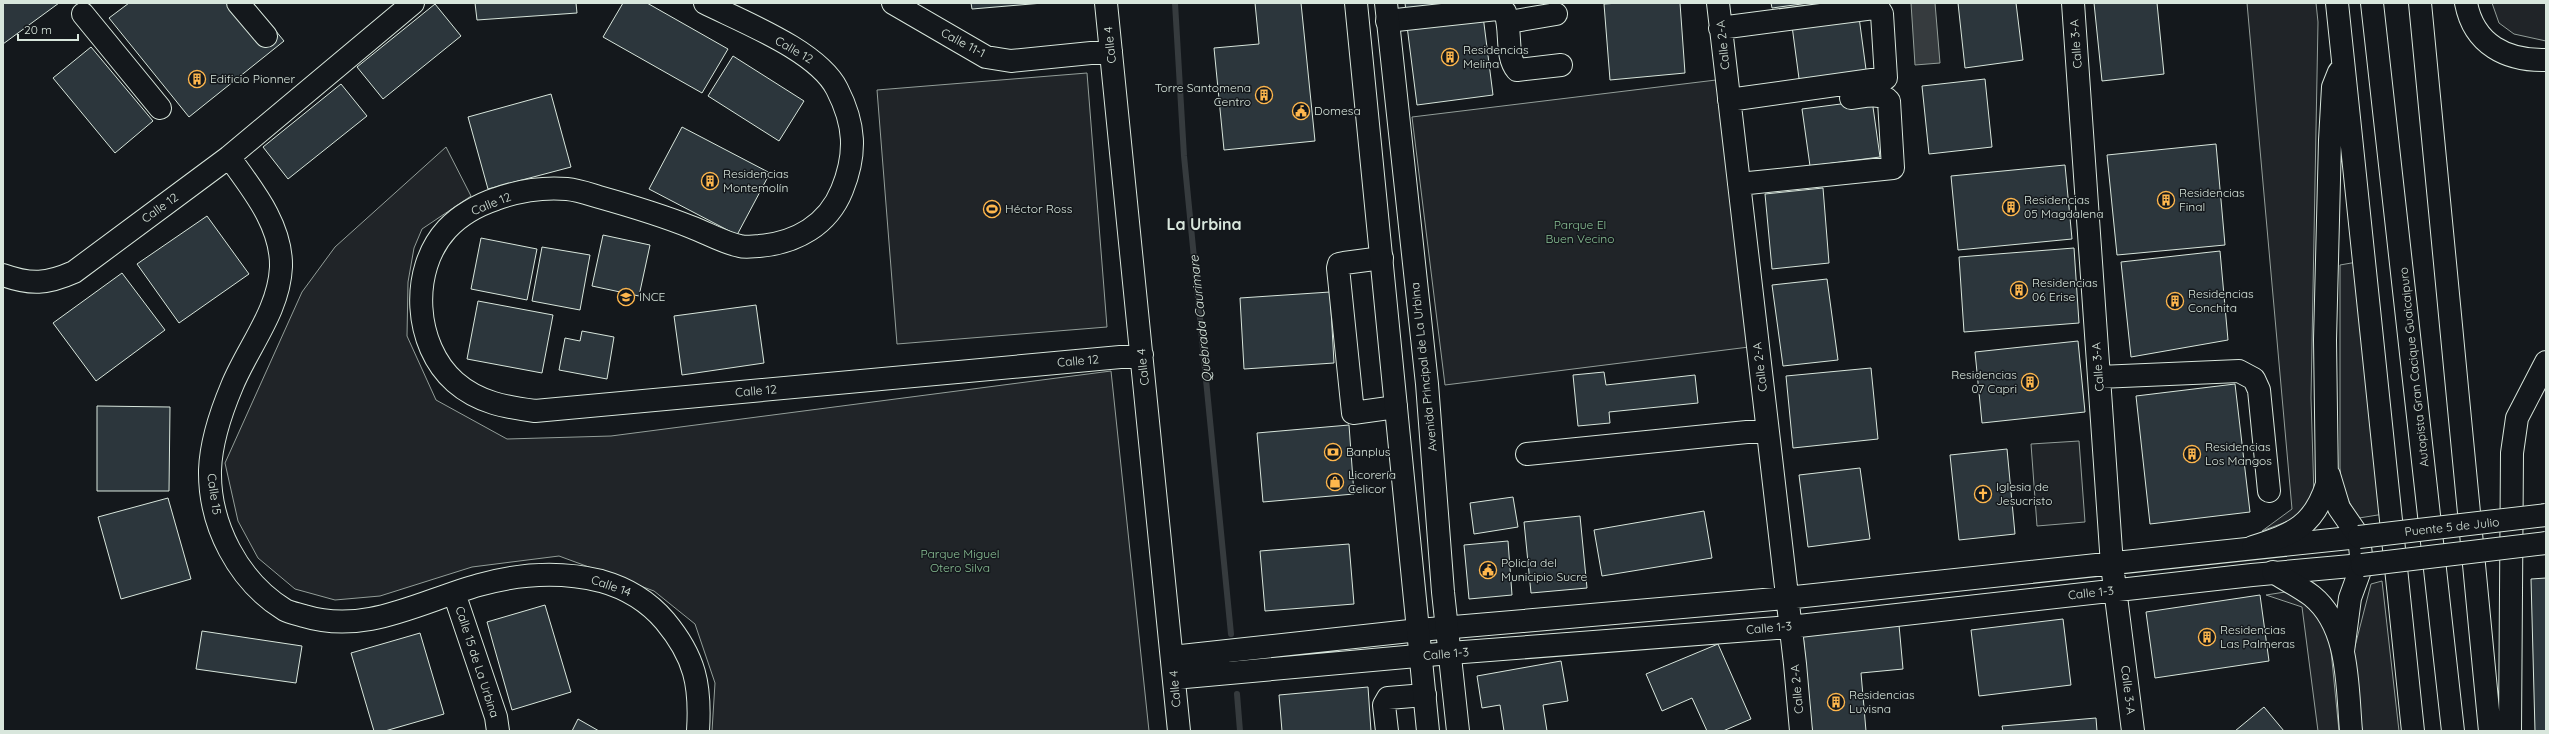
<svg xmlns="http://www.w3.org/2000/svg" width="2549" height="734" font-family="Quicksand,sans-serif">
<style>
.green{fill:#202428;stroke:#939e99}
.water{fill:#363b3e;stroke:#939e99}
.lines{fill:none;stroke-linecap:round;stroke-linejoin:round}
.stream{stroke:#363b3e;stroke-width:6}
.building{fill:#2c363c;stroke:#d8e6dc}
.minor-casing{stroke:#d8e6dc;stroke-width:24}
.major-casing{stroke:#d8e6dc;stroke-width:24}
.highway-casing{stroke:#d8e6dc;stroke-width:24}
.minor{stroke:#14181c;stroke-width:22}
.major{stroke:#14181c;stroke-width:22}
.highway{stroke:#14181c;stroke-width:22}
.minor-bridge-casing{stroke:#d8e6dc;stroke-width:24;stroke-linecap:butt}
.minor-bridge{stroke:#14181c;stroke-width:22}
.labels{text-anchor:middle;stroke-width:3;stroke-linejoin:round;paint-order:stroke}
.street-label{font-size:12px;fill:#d8e6dc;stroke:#14181c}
.poi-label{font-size:12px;fill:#d8e6dc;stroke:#14181c;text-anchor:start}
.park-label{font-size:12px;fill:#8ac095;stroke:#14181c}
.water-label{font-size:13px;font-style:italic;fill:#d8e6dc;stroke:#14181c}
.district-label{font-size:16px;font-weight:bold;fill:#d8e6dc;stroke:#14181c}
</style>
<rect width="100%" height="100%" fill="#14181c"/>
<path class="green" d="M 2247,3 L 2316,3 L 2318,22 L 2311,398 L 2314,496 L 2294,519 L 2262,531 L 2292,509 Z
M 2492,3 L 2546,3 L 2546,41 L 2514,34 L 2499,23 Z
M 1087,73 L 1107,327 L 897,344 L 877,90 Z
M 1716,80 L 1749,347 L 1445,385 L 1412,117 Z
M 446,147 L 471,196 L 422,229 L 414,248 L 408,282 L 407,336 L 436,400 L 507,439 L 611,436 L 1111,371 L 1149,731 L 712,731 L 715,683 L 695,624 L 654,591 L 559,556 L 472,567 L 380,596 L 335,600 L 295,589 L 258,558 L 238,521 L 225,463 L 302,292 L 335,247 Z
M 2357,262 L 2384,514 L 2359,518 C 2348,502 2341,487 2340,468 L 2340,265 Z
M 2079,441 L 2085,522 L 2037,526 L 2031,444 Z
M 2382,581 L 2399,731 L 2362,731 L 2354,650 L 2371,584 Z
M 2285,592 L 2295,594 L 2311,604 L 2330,641 L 2339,731 L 2318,731 L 2302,607 L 2266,595 Z"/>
<path class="water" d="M 1911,3 L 1935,3 L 1940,63 L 1915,65 Z"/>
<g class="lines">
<path class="stream" d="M 1175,3 L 1184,156 L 1231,634
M 1237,694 L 1240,731"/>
</g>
<path class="building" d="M 3,3 L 59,3 L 3,44 Z
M 129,3 L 253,3 L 284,41 L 189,117 L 109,18 Z
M 475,3 L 576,3 L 577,13 L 477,20 Z
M 623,3 L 647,3 L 728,49 L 702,93 L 603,37 Z
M 971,3 L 1043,3 L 972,9 Z
M 1255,3 L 1301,3 L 1315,141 L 1224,150 L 1214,48 L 1259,44 Z
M 1405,3 L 1475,3 L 1406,11 Z
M 1619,3 L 1680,3 L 1685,73 L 1610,80 L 1604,4 Z
M 1771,3 L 1809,3 L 1772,8 Z
M 1958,3 L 2016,3 L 2023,60 L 1965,68 Z
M 2094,3 L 2157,3 L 2164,74 L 2102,81 Z
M 435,4 L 461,36 L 383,99 L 357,67 Z
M 1482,8 L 1493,95 L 1417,105 L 1406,18 Z
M 1859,17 L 1867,77 L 1800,86 L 1792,26 Z
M 91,47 L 153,121 L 115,153 L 53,78 Z
M 733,56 L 804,101 L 779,141 L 708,96 Z
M 1985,79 L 1992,147 L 1929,154 L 1922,86 Z
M 341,84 L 367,116 L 288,179 L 263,147 Z
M 551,94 L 571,167 L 488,189 L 468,117 Z
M 1872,100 L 1880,157 L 1810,166 L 1802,109 Z
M 682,127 L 770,173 L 737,235 L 649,189 Z
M 2216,144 L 2225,245 L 2117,255 L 2107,155 Z
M 2065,165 L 2072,239 L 1958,250 L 1951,176 Z
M 1823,188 L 1829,263 L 1772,269 L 1765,194 Z
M 207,216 L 249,274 L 179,323 L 137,264 Z
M 603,235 L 650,245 L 639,296 L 592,286 Z
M 481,238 L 537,249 L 527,300 L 471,289 Z
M 542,247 L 590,255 L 580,310 L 532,301 Z
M 2074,248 L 2079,323 L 1964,332 L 1959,257 Z
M 2220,251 L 2228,340 L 2131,357 L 2121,262 Z
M 122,273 L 165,330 L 96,381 L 53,323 Z
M 1827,279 L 1838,360 L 1783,366 L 1772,285 Z
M 1330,292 L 1334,363 L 1244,369 L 1240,298 Z
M 478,301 L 553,315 L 542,373 L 467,359 Z
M 756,305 L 764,363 L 682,375 L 674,316 Z
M 582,331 L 614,337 L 607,379 L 559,370 L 565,338 L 580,341 Z
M 2078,341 L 2085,412 L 1982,423 L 1975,352 Z
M 1871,368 L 1878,439 L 1793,448 L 1786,376 Z
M 1604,372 L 1606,385 L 1695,375 L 1698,403 L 1609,412 L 1610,423 L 1578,426 L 1573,375 Z
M 2235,384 L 2250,512 L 2150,524 L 2136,396 Z
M 97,406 L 170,407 L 169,491 L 97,491 Z
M 1349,425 L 1354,494 L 1263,502 L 1257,433 Z
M 2007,449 L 2015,534 L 1959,540 L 1950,455 Z
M 1860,468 L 1870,539 L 1808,547 L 1799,475 Z
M 1513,497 L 1518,527 L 1474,534 L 1470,503 Z
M 168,498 L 191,579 L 121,599 L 98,517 Z
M 1704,511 L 1712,558 L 1602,576 L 1594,530 Z
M 1580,516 L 1587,588 L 1531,593 L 1524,522 Z
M 1508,541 L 1512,595 L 1469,599 L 1464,545 Z
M 1349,544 L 1354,604 L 1265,611 L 1260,551 Z
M 2546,578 L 2546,731 L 2535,731 L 2531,579 Z
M 2260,595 L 2269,661 L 2155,678 L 2146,612 Z
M 545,605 L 571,692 L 512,710 L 487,622 Z
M 2063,619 L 2071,685 L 1979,696 L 1971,630 Z
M 1899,625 L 1903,669 L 1861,673 L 1866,731 L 1812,731 L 1803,634 Z
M 202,631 L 302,646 L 296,683 L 196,669 Z
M 420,633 L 444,714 L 385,731 L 374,731 L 351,653 Z
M 1718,644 L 1751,719 L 1723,731 L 1707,731 L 1692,698 L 1662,711 L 1646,674 Z
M 1561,661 L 1568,701 L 1543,705 L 1547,731 L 1504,731 L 1500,705 L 1482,708 L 1477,676 Z
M 1368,687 L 1371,731 L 1282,731 L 1279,695 Z
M 2264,707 L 2284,731 L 2235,731 Z
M 2096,718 L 2097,731 L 2003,731 L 2002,726 Z
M 578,719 L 599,731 L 572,731 Z"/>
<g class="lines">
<g class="minor-casing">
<path id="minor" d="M 238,3 L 266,36
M 705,3 C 743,22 818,51 837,89 C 855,124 857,153 842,190 C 828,225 796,243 759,246 C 754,246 746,248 740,246 C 724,243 707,233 691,227 C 661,215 631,206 599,197 C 589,194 578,190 567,189 C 543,187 518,191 496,199 C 478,205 459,216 447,229 C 409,270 414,346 455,382 C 479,403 506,407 535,411 L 1142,355
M 893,3 L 986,57 L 1011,61 L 1111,51
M 1106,3 L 1179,731
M 1718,3 L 1795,664 L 1801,731
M 2073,3 L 2112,565 L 2133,731
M 83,14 L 160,108
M 1387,21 L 1497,9 L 1505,12 C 1512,30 1505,56 1517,70 L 1561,65
M 1509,22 L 1556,14
M 1720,28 L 1874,8 L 1879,9 L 1882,14 L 1886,78 L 1729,100
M 229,157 C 252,189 282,225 281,267 C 279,311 248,347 232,386 C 221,412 211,442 210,470 C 209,525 238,581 285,610 C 291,613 298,614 304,616 C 366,635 421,601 479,585 C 518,574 560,571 601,581 C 626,588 648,601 665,621 C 695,657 701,685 698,731
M 1739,184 L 1893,168 L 1889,101 C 1880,91 1862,97 1851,98
M 1382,258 L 1344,263 L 1339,264 L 1338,268 L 1353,413 L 1396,407
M 3,275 C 31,285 47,284 74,272 L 229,157 L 413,3
M 2099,377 L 2239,371 L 2254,379 L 2259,390 L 2269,491
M 1527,454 L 1767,430
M 454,593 L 496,717 L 498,731
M 1172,657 L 1419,630 L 1786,598 L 2359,537
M 1174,678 L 1450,653 L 1790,627 L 2252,575 L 2362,565
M 1387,731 L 1384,705 L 1388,698 L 1425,695"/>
</g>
<g class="major-casing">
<path id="major" d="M 1356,3 L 1428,731
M 1386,3 L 1427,384 L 1443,592 L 1458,731"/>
</g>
<g class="highway-casing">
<path id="highway" d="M 2337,3 L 2413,731
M 2372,3 L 2453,731
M 2420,3 L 2490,731
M 2466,3 C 2474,45 2507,61 2546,60
M 2329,475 L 2339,508 L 2359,537 L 2362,565 L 2350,598 L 2343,651
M 2253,547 C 2293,534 2314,526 2327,484 L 2325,340 L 2330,140 L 2333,87 L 2339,72
M 2273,572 C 2286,580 2300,587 2312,596 C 2350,627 2347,687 2351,731
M 2510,731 L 2512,453 L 2517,418 L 2546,362"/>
</g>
<use href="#minor" class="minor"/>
<use href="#major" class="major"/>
<use href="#highway" class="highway"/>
<g class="minor-bridge-casing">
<path id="minor-bridge" d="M 2359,537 L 2546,515
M 2362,565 L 2546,543"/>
</g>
<use href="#minor-bridge" class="minor-bridge"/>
</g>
<defs>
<g id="building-ring" transform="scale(0.9)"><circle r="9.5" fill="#14181c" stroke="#ffb74d" stroke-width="1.5"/><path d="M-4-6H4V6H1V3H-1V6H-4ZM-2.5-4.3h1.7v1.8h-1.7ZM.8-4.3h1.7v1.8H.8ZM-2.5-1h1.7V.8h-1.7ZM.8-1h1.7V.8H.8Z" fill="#ffb74d"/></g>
<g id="civic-ring" transform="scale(0.9)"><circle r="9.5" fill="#14181c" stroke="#ffb74d" stroke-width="1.5"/><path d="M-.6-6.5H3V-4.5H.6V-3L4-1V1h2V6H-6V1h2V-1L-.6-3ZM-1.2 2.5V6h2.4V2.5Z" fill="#ffb74d"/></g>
<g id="stadium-ring" transform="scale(0.9)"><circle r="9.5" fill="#14181c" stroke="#ffb74d" stroke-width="1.5"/><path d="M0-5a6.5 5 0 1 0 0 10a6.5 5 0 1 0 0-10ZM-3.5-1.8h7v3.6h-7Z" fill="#ffb74d"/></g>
<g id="university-ring" transform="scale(0.9)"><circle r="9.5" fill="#14181c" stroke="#ffb74d" stroke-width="1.5"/><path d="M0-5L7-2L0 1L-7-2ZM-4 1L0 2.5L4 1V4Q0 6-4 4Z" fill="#ffb74d"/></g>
<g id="bank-ring" transform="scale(0.9)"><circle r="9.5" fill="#14181c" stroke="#ffb74d" stroke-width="1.5"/><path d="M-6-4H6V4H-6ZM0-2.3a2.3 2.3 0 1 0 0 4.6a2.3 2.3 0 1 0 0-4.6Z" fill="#ffb74d"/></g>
<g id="shop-ring" transform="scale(0.9)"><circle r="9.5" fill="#14181c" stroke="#ffb74d" stroke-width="1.5"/><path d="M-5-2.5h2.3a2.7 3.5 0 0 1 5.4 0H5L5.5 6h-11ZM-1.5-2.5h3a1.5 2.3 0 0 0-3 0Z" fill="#ffb74d"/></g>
<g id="church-ring" transform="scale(0.9)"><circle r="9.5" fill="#14181c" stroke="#ffb74d" stroke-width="1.5"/><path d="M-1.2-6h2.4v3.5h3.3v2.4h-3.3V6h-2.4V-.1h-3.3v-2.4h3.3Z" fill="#ffb74d"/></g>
</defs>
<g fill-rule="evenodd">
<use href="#building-ring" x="1450" y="57"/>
<use href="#building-ring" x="197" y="79"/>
<use href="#building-ring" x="1264" y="95"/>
<use href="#civic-ring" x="1301" y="111"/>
<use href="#building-ring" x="710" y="181"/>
<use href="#building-ring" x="2166" y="200"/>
<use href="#building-ring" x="2011" y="207"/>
<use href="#stadium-ring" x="992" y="209"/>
<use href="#building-ring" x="2019" y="290"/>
<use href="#university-ring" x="626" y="297"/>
<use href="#building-ring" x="2175" y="301"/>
<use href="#building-ring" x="2030" y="382"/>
<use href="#bank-ring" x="1333" y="452"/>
<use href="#building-ring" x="2192" y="454"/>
<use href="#shop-ring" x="1335" y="482"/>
<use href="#church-ring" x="1983" y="494"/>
<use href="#civic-ring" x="1488" y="570"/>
<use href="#building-ring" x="2207" y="637"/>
<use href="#building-ring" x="1836" y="702"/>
</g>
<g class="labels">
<g class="street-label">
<text transform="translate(963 43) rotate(28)" y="4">Calle 11-1</text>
<text transform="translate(2076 44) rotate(-94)" y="4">Calle 3-A</text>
<text transform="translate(1110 45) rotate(-96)" y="4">Calle 4</text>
<text transform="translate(1723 45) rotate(-96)" y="4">Calle 2-A</text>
<text transform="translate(794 50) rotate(30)" y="4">Calle 12</text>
<text transform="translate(491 204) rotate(-22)" y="4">Calle 12</text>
<text transform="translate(160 208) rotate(-36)" y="4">Calle 12</text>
<text transform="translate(1078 361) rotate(-5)" y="4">Calle 12</text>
<text transform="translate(1143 367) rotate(-96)" y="4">Calle 4</text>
<text transform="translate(1424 367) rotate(-96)" y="4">Avenida Principal de La Urbina</text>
<text transform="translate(1760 367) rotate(-97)" y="4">Calle 2-A</text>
<text transform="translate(2098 367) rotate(-94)" y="4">Calle 3-A</text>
<text transform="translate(2414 367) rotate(-96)" y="4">Autopista Gran Cacique Guaicaipuro</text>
<text transform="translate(756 391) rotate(-5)" y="4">Calle 12</text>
<text transform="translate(214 494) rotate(82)" y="4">Calle 15</text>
<text transform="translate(2452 527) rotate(-6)" y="4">Puente 5 de Julio</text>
<text transform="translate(611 586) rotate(19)" y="4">Calle 14</text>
<text transform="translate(2091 593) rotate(-6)" y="4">Calle 1-3</text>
<text transform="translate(1769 628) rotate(-5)" y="4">Calle 1-3</text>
<text transform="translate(1446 654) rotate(-5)" y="4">Calle 1-3</text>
<text transform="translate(477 662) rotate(72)" y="4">Calle 15 de La Urbina</text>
<text transform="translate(1175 689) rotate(-95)" y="4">Calle 4</text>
<text transform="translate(1797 689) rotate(-95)" y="4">Calle 2-A</text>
<text transform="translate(2128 690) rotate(83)" y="4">Calle 3-A</text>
</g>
<g class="poi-label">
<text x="1463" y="54">Residencias<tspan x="1463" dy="14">Melina</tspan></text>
<text x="210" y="83">Edificio Pionner</text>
<text x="1251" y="92" text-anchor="end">Torre Santomena<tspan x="1251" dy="14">Centro</tspan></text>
<text x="1314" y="115">Domesa</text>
<text x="723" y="178">Residencias<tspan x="723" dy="14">Montemolín</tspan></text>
<text x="2179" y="197">Residencias<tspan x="2179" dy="14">Final</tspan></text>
<text x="2024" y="204">Residencias<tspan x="2024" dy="14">05 Magdalena</tspan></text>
<text x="1005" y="213">Héctor Ross</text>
<text x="2032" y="287">Residencias<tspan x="2032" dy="14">06 Erise</tspan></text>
<text x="2188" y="298">Residencias<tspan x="2188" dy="14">Conchita</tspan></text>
<text x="639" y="301">INCE</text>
<text x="2017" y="379" text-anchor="end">Residencias<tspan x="2017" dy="14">07 Capri</tspan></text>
<text x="2205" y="451">Residencias<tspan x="2205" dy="14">Los Mangos</tspan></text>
<text x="1346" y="456">Banplus</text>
<text x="1348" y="479">Licorería<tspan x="1348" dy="14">Celicor</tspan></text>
<text x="1996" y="491">Iglesia de<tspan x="1996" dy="14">Jesucristo</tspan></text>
<text x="1501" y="567">Policía del<tspan x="1501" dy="14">Municipio Sucre</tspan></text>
<text x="2220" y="634">Residencias<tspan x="2220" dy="14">Las Palmeras</tspan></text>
<text x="1849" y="699">Residencias<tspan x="1849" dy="14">Luvisna</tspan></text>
</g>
<g class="park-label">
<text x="1580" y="229">Parque El<tspan x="1580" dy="14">Buen Vecino</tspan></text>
<text x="960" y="558">Parque Miguel<tspan x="960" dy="14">Otero Silva</tspan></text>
</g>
<g class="water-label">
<text transform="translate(1200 319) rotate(-96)" y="5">Quebrada Caurimare</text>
</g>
<g class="district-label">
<text x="1204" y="230">La Urbina</text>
</g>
</g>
<rect width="2549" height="734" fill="none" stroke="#d8e6dc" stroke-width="8"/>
<path d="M18 34v6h60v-6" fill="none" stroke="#d8e6dc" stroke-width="2"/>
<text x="24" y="34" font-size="12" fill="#d8e6dc" stroke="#14181c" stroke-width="3" paint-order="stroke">20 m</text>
</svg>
